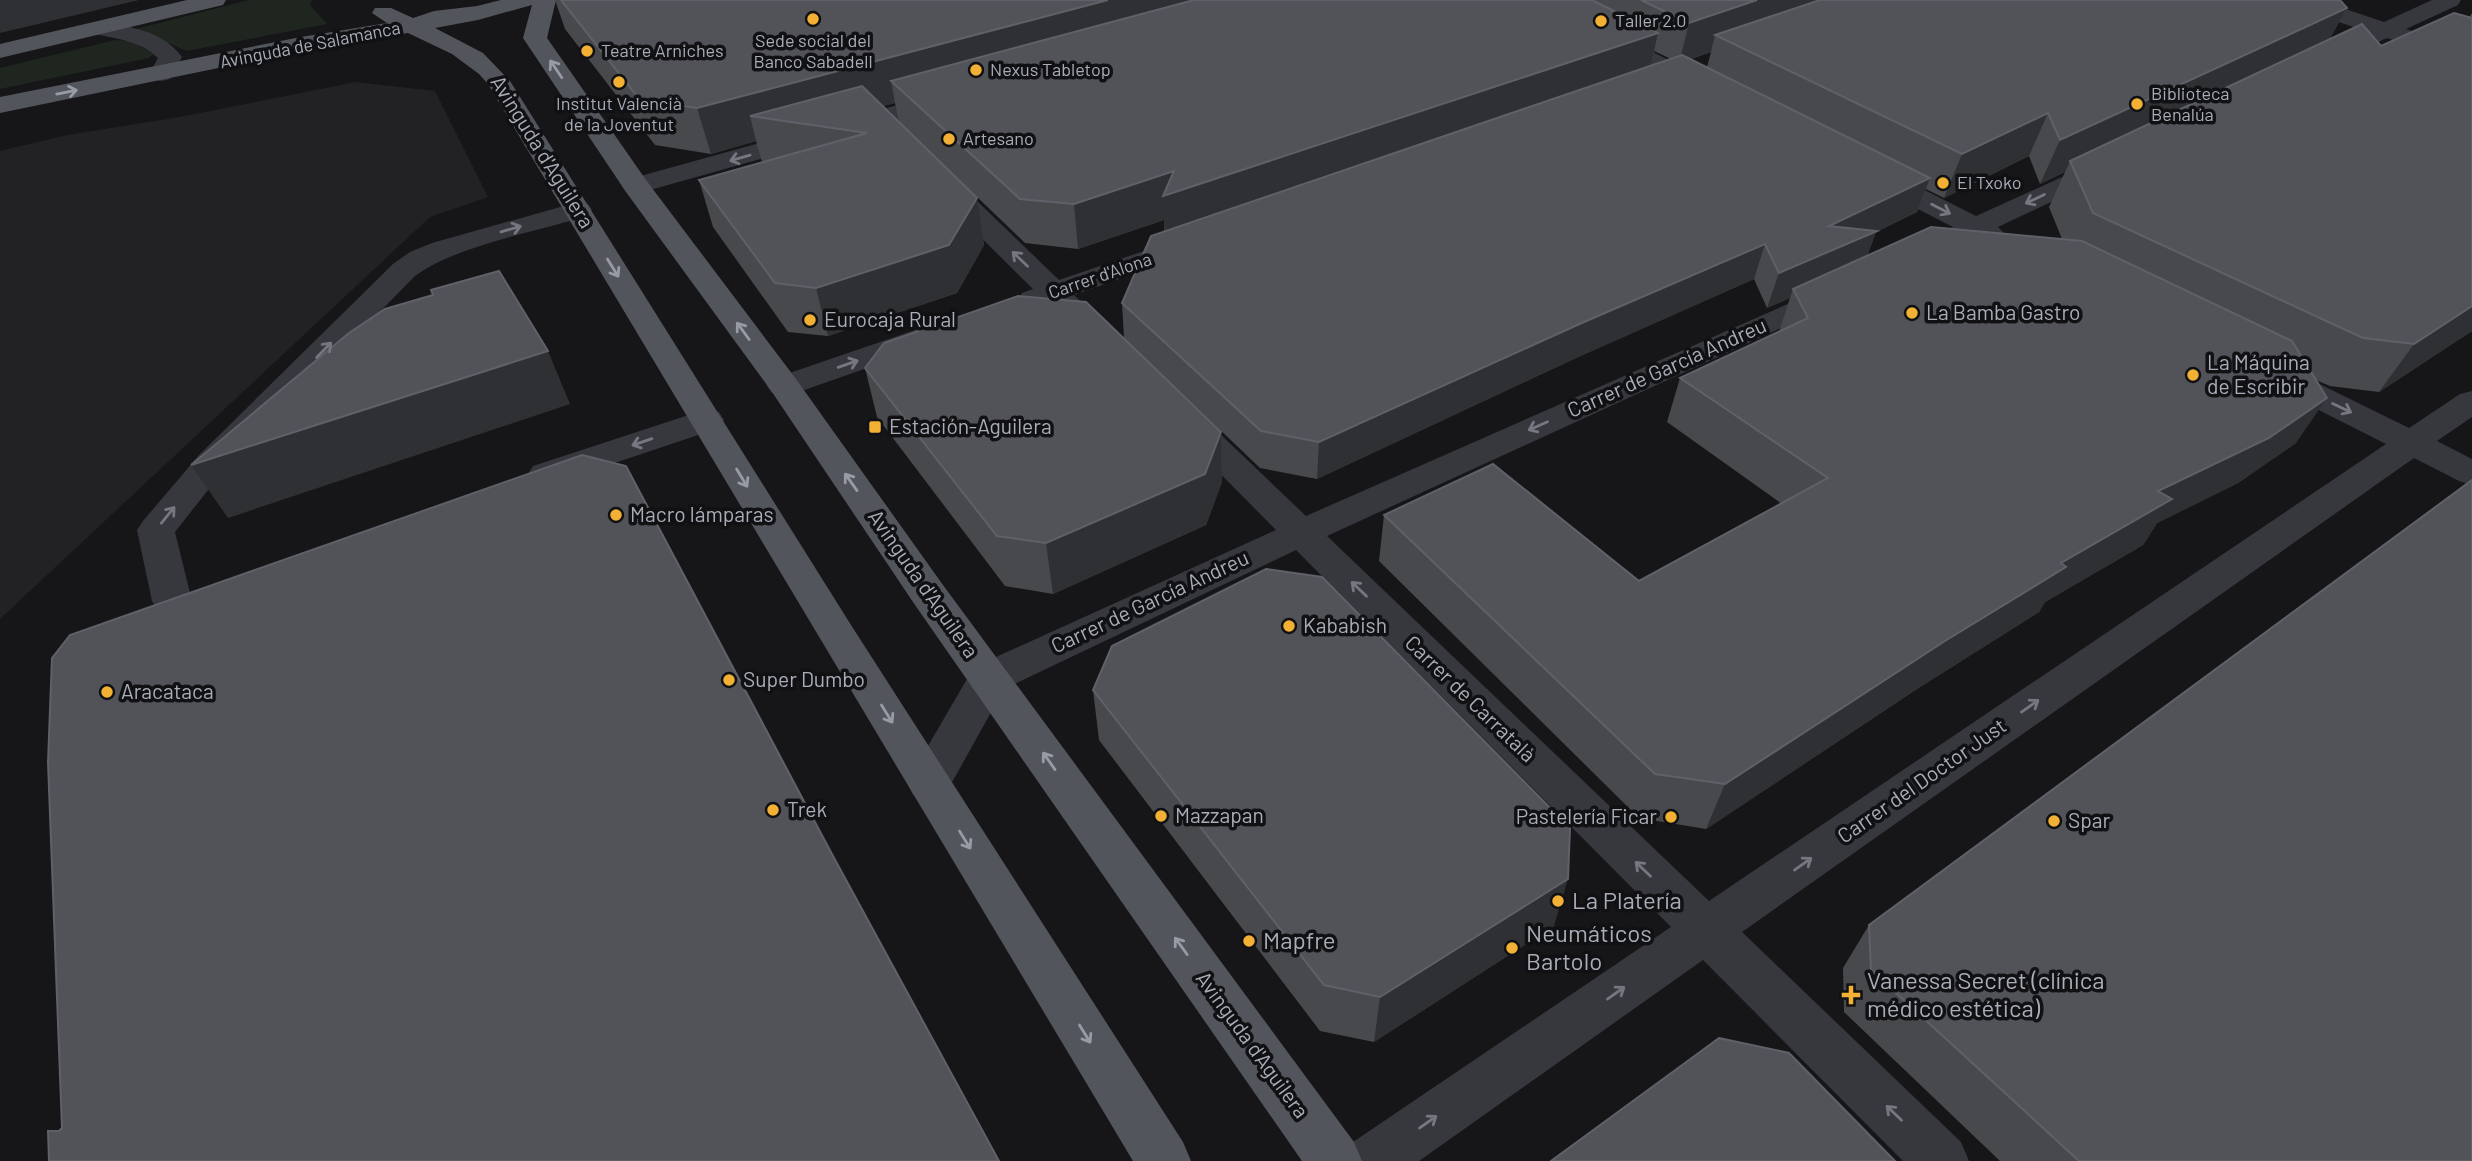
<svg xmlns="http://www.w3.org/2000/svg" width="2472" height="1161" font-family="Barlow,sans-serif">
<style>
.built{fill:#222225}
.green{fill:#1e261f}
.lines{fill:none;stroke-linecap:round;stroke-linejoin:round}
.street{fill:#37383d;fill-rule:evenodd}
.primary{fill:#53555c;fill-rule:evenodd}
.wall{fill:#47494d;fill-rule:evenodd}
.shaded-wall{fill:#2f3033}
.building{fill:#525359;stroke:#5f6168;stroke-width:2}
.oneway{stroke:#979ba6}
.oneway2{stroke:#757881}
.poi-dot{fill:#f2b134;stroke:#111113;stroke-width:2.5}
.labels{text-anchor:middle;stroke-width:7;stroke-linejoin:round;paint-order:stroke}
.far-poi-label{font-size:18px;fill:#a8adb8;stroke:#111113;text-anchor:start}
.far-street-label{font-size:18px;fill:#a8adb8;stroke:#111113}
.street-label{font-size:21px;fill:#a8adb8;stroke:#111113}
.poi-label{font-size:21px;fill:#a8adb8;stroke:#111113;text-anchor:start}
.near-poi-label{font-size:24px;fill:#a8adb8;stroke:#111113;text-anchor:start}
</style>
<rect width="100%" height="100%" fill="#161618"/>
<path class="built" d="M 356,82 L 435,91 L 488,197 L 430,217 L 0,619 L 0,151 L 67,135 L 180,117 Z"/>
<path class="green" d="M 249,0 L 312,0 L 310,5 L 327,24 L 187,51 L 136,29 Z
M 115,40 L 130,41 L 154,54 L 149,58 L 0,89 L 0,68 Z"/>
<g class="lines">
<path class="street" d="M 1520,0 L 1548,0 L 1713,82 L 1716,87 L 1713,92 L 1704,94 L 1695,92 L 1523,5 Z
M 2286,0 L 2319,0 L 2384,22 L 2432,0 L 2461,0 L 2458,5 L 2406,29 L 2472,51 L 2472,66 L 2387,38 L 2333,63 L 2325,65 L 2317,63 L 2313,58 L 2317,53 L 2365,31 L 2289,5 Z
M 99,21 C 129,27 163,30 182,57 L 170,79 L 161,81 L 152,79 L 149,74 L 158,58 C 139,40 115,39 91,33 L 87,28 L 91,23 Z
M 948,91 L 957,94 L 961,99 L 957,104 L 636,194 L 626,192 L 622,186 L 626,180 Z
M 2104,158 L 2114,160 L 2117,166 L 2114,172 L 1998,227 L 2007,236 L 2003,242 L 1993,245 L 1975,238 L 1934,258 L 1924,261 L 1914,258 L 1909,252 L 1914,246 L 1953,227 L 1865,182 L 1861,176 L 1865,170 L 1875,168 L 1885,170 L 1976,216 Z
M 943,176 L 953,178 L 1059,280 L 1188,236 L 1198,239 L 1203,245 L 1198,251 L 1074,295 L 1116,337 L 1111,344 C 1084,350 1067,322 1049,304 L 1033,308 L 1022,305 L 1018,299 L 1022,293 L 1033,289 L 933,190 L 929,184 L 933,178 Z
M 578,202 L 588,204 L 592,210 L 588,216 C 538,231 455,246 415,276 L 223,471 L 175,532 L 192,601 L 186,611 L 172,615 L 158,611 L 152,601 L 137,530 L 143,521 L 199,455 L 393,264 L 410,252 L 432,243 Z
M 1831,285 L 1842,288 L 1846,294 L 1842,300 L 1327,536 L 1709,901 L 2386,444 L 2267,384 L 2263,377 L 2267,370 L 2279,367 L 2291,370 L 2409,428 L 2460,394 L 2472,391 L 2472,417 L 2437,441 L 2472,459 L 2472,485 L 2459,481 L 2414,458 L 1742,932 L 1961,1142 L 1969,1161 L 1903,1161 L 1703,960 L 1419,1161 L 1345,1161 L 1353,1142 L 1671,927 L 1296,550 L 1004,689 L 945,795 L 929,800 L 913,795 L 907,782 L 974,667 L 1276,530 L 1172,425 L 1167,418 L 1172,411 L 1184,407 L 1196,411 L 1306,516 Z
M 924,327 L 935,330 L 940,337 L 935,344 L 796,393 L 784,396 L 772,393 L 767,386 L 772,379 Z
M 707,409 L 719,412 L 724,420 L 719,428 L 546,486 L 533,482 L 528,474 L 533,466 Z"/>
<path class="primary" d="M 187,0 L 226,0 L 223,5 L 0,58 L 0,44 Z
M 501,0 L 556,0 L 547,38 L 646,180 L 796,379 L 943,585 L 1354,1142 L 1362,1161 L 1302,1161 L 915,605 L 772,392 L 626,192 L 523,38 L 532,5 L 478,20 L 435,28 L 483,53 L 510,81 L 851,625 L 1183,1142 L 1191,1161 L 1133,1161 L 488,84 L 479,74 L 452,54 L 408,33 L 301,51 L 0,113 L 0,97 L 301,37 L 387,23 L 372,13 L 375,8 L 391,8 L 413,18 L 434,11 L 477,6 Z"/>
</g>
<path class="wall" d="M 555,0 L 2340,0 L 2347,8 L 2329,40 L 2381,46 L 2469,17 L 2472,13 L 2472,331 L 2379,392 L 2330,386 L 2316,380 L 2296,443 L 2238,483 L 2157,523 L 2143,545 L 2045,602 L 2039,612 L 1920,687 L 1706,829 L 1639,818 L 1379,561 L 1384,515 L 1639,581 L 1782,504 L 1667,422 L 1680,378 L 1779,332 L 1790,298 L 1767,308 L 1754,279 L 1576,358 L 1317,479 L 1260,468 L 1124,338 L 1122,303 L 1164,231 L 1164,220 L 1078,249 L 1025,243 L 975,195 L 984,245 L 957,293 L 828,336 L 788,332 L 713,227 L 699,180 L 764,162 L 762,162 L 756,141 L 711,154 L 655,145 L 565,29 ZM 1654,51 L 1671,59 L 1651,66 ZM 1711,52 L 1707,67 L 1691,59 ZM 895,103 L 899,122 L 883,106 ZM 2029,156 L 2040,184 L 2065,172 L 2049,207 L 2062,239 L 1867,256 L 1876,232 L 1917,212 L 1926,189 L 1944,198 Z
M 865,368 L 1221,432 L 1222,482 L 1206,525 L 1053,594 L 1005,586 L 877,417 Z
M 1093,690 L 1554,926 L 1374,1042 L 1320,1031 L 1099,740 Z
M 1869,925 L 2472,1161 L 2000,1161 L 1844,1012 L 1843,968 Z"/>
<path class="shaded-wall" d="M 0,0 L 139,0 L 0,33 Z
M 1108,0 L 1212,0 L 891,81 L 895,103 L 813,125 L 750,116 L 756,141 L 711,154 L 697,108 Z
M 1757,0 L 1862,0 L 1715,35 L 1711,52 L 1679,63 L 1689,23 Z
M 2347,8 L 2324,49 L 2070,161 L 2065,172 L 2040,184 L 2060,140 Z
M 1658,33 L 1649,74 L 1165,241 L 1164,220 L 1078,249 L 1074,204 L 1174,171 Z
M 2048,113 L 2029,156 L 1944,198 L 1962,154 Z
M 1930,178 L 1917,212 L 1876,232 L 1864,265 L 1793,289 L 1790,298 L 1767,308 L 1779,273 L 1829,226 Z
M 977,198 L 984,245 L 957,293 L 828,336 L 816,288 Z
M 1765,244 L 1754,279 L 1576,358 L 1317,479 L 1319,442 L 1584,322 Z
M 2472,306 L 2472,331 L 2379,392 L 2414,344 Z
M 548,351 L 570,404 L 228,518 L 191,465 Z
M 2327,398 L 2296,443 L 2238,483 L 2157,523 L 2143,545 L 2045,602 L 2039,612 L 1920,687 L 1706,829 L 1725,784 L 2061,563 L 2158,491 Z
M 1221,432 L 1222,482 L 1206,525 L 1053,594 L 1046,543 Z
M 1568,879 L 1554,926 L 1374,1042 L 1380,997 Z"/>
<path class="building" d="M 561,0 L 1108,0 L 697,108 L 640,100 Z
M 1194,0 L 1592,0 L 1658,33 L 1163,196 L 1174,171 L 1074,204 L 1020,199 L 891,81 Z
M 1641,0 L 1757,0 L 1689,23 Z
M 1820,0 L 2340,0 L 2347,8 L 2060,140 L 2048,113 L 1962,154 L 1715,35 Z
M 2454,13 L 2472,18 L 2472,306 L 2414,344 L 2363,338 L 2093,213 L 2070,161 L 2362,24 L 2381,46 Z
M 1682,55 L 1930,178 L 1829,226 L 1877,231 L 1779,273 L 1765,244 L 1584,322 L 1319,442 L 1261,431 L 1122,303 L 1151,236 Z
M 862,86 L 977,198 L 949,245 L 816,288 L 775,283 L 699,180 L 867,133 L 750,116 Z
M 1931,227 L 2082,241 L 2292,341 L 2327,398 L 2269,438 L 2158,491 L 2172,499 L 2061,563 L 2066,567 L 1945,641 L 1725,784 L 1655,774 L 1384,515 L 1493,464 L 1639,581 L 1828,478 L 1680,378 L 1808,318 L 1793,289 Z
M 499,271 L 548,351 L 191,465 L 349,333 L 385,309 L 433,295 L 431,290 Z
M 1018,296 L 1086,302 L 1221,432 L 1205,474 L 1046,543 L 997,536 L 865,368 L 884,343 Z
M 582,455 L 626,466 L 833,856 L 999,1161 L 49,1161 L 48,1131 L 59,1131 L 62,1128 L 48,762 L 52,658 L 70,635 Z
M 2472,480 L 2472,1161 L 2079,1161 L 1871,970 L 1869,925 Z
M 1266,569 L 1322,577 L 1570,828 L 1568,879 L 1380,997 L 1324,985 L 1093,690 L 1112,646 Z
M 1719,1038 L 1789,1053 L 1895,1161 L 1551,1161 Z"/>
<defs><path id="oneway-shaft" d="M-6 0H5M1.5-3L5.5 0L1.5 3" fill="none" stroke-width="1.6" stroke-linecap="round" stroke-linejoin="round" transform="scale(1.75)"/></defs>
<g class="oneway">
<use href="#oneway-shaft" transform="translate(556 69) rotate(-124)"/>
<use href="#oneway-shaft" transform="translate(67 92) rotate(-11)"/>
<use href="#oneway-shaft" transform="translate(613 268) rotate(58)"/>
<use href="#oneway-shaft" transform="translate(743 331) rotate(-126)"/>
<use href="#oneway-shaft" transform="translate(742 478) rotate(59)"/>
<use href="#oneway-shaft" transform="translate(851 482) rotate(-125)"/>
<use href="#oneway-shaft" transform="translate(887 714) rotate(58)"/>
<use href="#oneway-shaft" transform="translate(1049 761) rotate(-125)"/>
<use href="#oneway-shaft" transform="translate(965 840) rotate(58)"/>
<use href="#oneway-shaft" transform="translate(1181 946) rotate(-126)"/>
<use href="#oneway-shaft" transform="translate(1085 1034) rotate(58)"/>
</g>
<g class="oneway2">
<use href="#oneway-shaft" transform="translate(740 158) rotate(164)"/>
<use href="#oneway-shaft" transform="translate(2035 199) rotate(154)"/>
<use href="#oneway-shaft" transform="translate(1941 209) rotate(27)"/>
<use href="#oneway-shaft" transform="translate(511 229) rotate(-16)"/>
<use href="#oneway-shaft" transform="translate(1020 259) rotate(-136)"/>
<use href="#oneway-shaft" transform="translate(324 350) rotate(-45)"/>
<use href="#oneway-shaft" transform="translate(848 364) rotate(-19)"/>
<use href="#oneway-shaft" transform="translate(2342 408) rotate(26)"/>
<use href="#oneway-shaft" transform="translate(1538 426) rotate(156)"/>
<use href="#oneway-shaft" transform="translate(642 442) rotate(161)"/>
<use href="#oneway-shaft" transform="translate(168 515) rotate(-51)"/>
<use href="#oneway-shaft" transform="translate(1359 589) rotate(-136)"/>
<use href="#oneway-shaft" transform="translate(2030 706) rotate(-35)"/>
<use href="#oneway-shaft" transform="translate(1803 864) rotate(-35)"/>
<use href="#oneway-shaft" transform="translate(1643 869) rotate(-136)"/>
<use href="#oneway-shaft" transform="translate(1616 993) rotate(-35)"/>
<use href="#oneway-shaft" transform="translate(1894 1113) rotate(-136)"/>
<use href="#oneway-shaft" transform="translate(1428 1122) rotate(-35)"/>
</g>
<g class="poi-dot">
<circle cx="813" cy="19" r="7"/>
<circle cx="1601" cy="21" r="7"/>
<circle cx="587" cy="51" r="7"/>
<circle cx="976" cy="70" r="7"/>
<circle cx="619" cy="82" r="7"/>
<circle cx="2137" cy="104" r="7"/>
<circle cx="949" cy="139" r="7"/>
<circle cx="1943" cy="183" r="7"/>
<circle cx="1912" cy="313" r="7"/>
<circle cx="810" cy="320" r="7"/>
<circle cx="2193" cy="375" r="7"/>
<rect x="868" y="420" width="14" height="14" rx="3.5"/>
<circle cx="616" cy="515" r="7"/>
<circle cx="1289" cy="626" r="7"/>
<circle cx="729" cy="680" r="7"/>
<circle cx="107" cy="692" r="7"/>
<circle cx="773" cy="810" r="7"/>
<circle cx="1161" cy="816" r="7"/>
<circle cx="1671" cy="817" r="7"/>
<circle cx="2054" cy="821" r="7"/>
<circle cx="1558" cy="901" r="7"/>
<circle cx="1249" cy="941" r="7"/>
<circle cx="1512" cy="948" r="7"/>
<path d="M1847.5 984.5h7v7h7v7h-7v7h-7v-7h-7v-7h7z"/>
</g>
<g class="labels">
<g class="far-poi-label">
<text x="1615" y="27">Taller 2.0</text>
<text x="813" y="47" text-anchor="middle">Sede social del<tspan x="813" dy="21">Banco Sabadell</tspan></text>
<text x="601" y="57">Teatre Arniches</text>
<text x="990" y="76">Nexus Tabletop</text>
<text x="2151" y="100">Biblioteca<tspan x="2151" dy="21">Benalúa</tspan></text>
<text x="619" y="110" text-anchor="middle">Institut Valencià<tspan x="619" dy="21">de la Joventut</tspan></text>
<text x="963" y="145">Artesano</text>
<text x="1957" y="189">El Txoko</text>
</g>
<g class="far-street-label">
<text transform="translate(310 45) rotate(-11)" y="6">Avinguda de Salamanca</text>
<text transform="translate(1100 276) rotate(-19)" y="6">Carrer d'Alona</text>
</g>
<g class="street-label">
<text transform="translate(542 152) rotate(58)" y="7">Avinguda d'Aguilera</text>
<text transform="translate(1667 368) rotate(-24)" y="7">Carrer de García Andreu</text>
<text transform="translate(923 584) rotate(55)" y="7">Avinguda d'Aguilera</text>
<text transform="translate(1150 602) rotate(-25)" y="7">Carrer de García Andreu</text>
<text transform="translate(1470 699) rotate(44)" y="7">Carrer de Carratalà</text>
<text transform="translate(1922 781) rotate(-35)" y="7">Carrer del Doctor Just</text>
<text transform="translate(1252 1045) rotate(54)" y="7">Avinguda d'Aguilera</text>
</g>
<g class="poi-label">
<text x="1926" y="320">La Bamba Gastro</text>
<text x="824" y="327">Eurocaja Rural</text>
<text x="2207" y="370">La Máquina<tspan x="2207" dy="24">de Escribir</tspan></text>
<text x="889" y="434">Estación-Aguilera</text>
<text x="630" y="522">Macro lámparas</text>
<text x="1303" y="633">Kababish</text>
<text x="743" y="687">Super Dumbo</text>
<text x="121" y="699">Aracataca</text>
<text x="787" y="817">Trek</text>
<text x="1175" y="823">Mazzapan</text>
<text x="1657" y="824" text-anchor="end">Pastelería Ficar</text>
<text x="2068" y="828">Spar</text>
</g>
<g class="near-poi-label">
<text x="1572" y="909">La Platería</text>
<text x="1526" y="942">Neumáticos<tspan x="1526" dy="28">Bartolo</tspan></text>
<text x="1263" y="949">Mapfre</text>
<text x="1867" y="989">Vanessa Secret (clínica<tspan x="1867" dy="28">médico estética)</tspan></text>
</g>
</g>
</svg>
